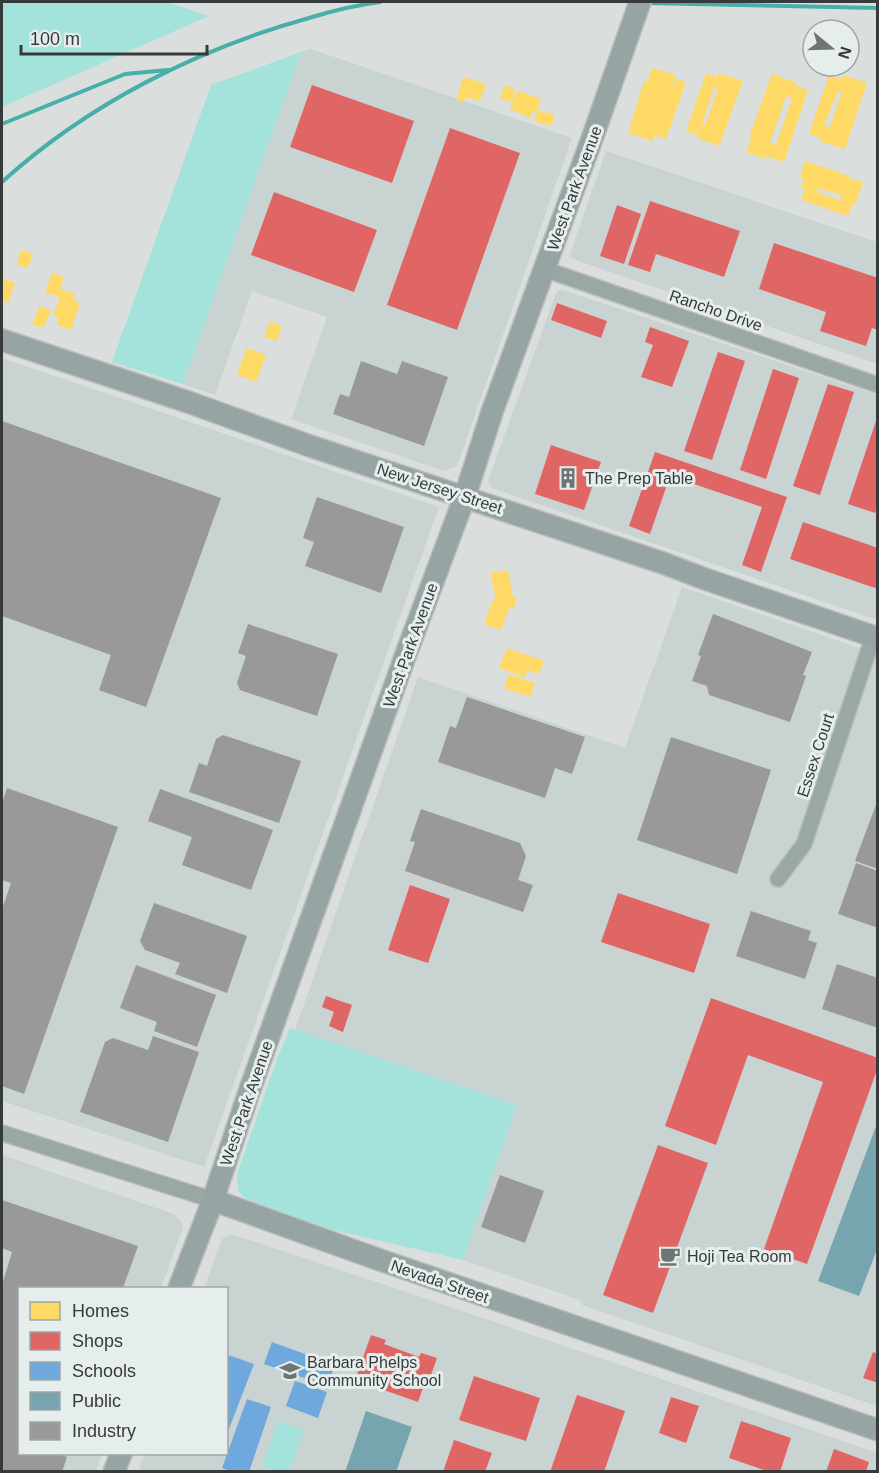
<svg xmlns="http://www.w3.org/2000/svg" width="879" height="1473" font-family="Helvetica,sans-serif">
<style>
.built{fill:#c9d3d1}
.green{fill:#a4e2dc}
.homes{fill:#ffd966;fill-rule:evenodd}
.shops{fill:#e06666}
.schools{fill:#6fa8dc}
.public{fill:#76a5af}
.industry{fill:#999}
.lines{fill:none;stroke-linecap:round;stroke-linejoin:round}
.stream{stroke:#47aea8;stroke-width:4}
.street-casing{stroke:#babdbc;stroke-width:18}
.secondary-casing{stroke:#babdbc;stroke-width:24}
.street{stroke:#99a7a5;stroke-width:15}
.secondary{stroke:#96a5a3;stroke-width:21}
.labels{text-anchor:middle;stroke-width:6;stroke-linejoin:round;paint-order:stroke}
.street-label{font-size:16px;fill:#373a3a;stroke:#e6eeed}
.poi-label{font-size:16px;fill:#373a3a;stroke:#e6eeed;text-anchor:start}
</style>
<rect width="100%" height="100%" fill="#dadfde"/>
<path class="built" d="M 311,49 L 572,138 L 457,466 L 444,471 L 291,419 L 327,317 L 252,291 L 215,395 L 183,384 L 301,52 Z
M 606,151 L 877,242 L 877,364 L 570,258 L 570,254 Z
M 559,290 L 563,290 L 877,395 L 877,620 L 492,488 L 488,481 L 556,293 Z
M 2,358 L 439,507 L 204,1167 L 2,1101 Z
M 682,587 L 877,654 L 877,1406 L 582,1305 L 580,1300 L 463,1260 L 517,1105 L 295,1030 L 418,677 L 625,748 Z
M 2,1155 L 174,1214 L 180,1220 L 183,1227 L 161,1288 L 20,1288 L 20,1454 L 102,1454 L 96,1471 L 2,1472 Z
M 228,1235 L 234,1235 L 383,1284 L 878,1453 L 877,1472 L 138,1472 L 145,1454 L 226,1454 L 226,1288 L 204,1288 L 222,1239 Z"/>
<path class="green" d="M 2,2 L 167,2 L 209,16 L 2,107 Z
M 301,52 L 183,384 L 112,362 L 211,85 Z
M 290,1028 L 517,1105 L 463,1260 L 329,1229 L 246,1199 L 238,1190 L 237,1174 L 277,1059 Z
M 278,1421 L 304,1430 L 290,1471 L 278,1471 L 262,1466 Z"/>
<path class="homes" d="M 652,68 L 676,75 L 671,89 L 676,79 L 686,82 L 666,139 L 654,135 L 653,141 L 628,133 L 644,81 L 647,82 Z
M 706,73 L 717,77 L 719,73 L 743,81 L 719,146 L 697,138 L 701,125 L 696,135 L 686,131 ZM 714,87 L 718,89 L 705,125 L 702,124 Z
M 772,74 L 797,83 L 796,86 L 808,90 L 784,162 L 766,156 L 765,159 L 746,152 L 752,137 L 749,137 ZM 786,96 L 792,99 L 776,145 L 770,143 Z
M 829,75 L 841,79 L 840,86 L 843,75 L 867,83 L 845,149 L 819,141 L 821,138 L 809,134 ZM 838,91 L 842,92 L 830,127 L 824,126 Z
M 463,77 L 486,84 L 480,101 L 466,97 L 464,103 L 456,100 Z
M 505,85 L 515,89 L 511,102 L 500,98 Z
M 519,91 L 541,99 L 536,113 L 532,112 L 530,118 L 510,109 L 515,93 L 518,94 Z
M 538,110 L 555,115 L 551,126 L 534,121 Z
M 805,161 L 849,176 L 848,178 L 863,182 L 855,205 L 845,202 L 852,205 L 848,216 L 801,200 L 805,188 L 801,187 L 804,178 L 800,177 ZM 818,188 L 842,195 L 840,200 L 817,192 Z
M 21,250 L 33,254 L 28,268 L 17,264 Z
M 52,273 L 64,277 L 60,289 L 75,294 L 73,300 L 80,303 L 71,330 L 57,325 L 59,318 L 53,316 L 60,297 L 45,292 Z
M 2,278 L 15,283 L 8,303 L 2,301 Z
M 40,306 L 51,310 L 43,328 L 32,324 Z
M 270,321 L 282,326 L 277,341 L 264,337 Z
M 247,348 L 266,355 L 256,382 L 237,375 Z
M 508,570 L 513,597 L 517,599 L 513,609 L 509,608 L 501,630 L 484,624 L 493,599 L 496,599 L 490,573 Z
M 507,648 L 544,661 L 539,674 L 527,670 L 525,677 L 499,668 Z
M 509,674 L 535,683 L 530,697 L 504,688 Z"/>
<path class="shops" d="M 312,85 L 414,121 L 392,183 L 290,147 Z
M 450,128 L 520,153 L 457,330 L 387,305 Z
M 274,192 L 377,230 L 354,292 L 251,255 Z
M 650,201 L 740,231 L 724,277 L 656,254 L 650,272 L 628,265 Z
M 617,205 L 641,214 L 624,264 L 600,256 Z
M 774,243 L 878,278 L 878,330 L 872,328 L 866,346 L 820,331 L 826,312 L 759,289 Z
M 557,303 L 607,321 L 601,338 L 551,320 Z
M 650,327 L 689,341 L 672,387 L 641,377 L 653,345 L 645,342 Z
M 718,352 L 745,361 L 712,460 L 684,451 Z
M 773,369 L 799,378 L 766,479 L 740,470 Z
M 828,384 L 854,392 L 820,495 L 793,486 Z
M 877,418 L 878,505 L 875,513 L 848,504 Z
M 551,445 L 601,462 L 584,510 L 535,494 Z
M 655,452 L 787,497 L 761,572 L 742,565 L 762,507 L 670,476 L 650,534 L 629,526 Z
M 803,522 L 878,548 L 878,589 L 790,559 Z
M 410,885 L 450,899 L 428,963 L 388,950 Z
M 618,893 L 710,924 L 694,973 L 601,942 Z
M 326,996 L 352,1005 L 343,1032 L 329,1026 L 334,1012 L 322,1007 Z
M 711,998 L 878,1058 L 878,1067 L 868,1095 L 807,1264 L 764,1249 L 823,1082 L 748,1055 L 716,1145 L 665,1126 Z
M 658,1145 L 708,1163 L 653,1313 L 603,1295 Z
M 371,1335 L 386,1340 L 384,1344 L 419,1357 L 421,1353 L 437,1358 L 431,1375 L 428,1374 L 418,1402 L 355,1380 Z
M 873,1352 L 878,1354 L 878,1383 L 863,1378 Z
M 474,1376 L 540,1398 L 526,1441 L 459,1420 Z
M 577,1395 L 625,1411 L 604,1472 L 550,1472 Z
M 671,1397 L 699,1406 L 686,1443 L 659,1433 Z
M 741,1421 L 791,1438 L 780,1472 L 770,1472 L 729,1458 Z
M 454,1440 L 492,1453 L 485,1472 L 443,1472 Z
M 834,1449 L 869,1462 L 866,1472 L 826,1472 Z"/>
<path class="schools" d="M 272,1342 L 335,1365 L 327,1386 L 264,1364 Z
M 228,1355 L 254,1364 L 227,1434 L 226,1360 Z
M 295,1381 L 327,1392 L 318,1418 L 286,1406 Z
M 247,1399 L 271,1407 L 249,1472 L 232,1472 L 222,1468 Z"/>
<path class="public" d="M 878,1121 L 878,1247 L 859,1296 L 818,1281 Z
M 366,1411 L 412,1427 L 396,1472 L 345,1472 Z"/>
<path class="industry" d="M 361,361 L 397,374 L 402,361 L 448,377 L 424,446 L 333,414 L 340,394 L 349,397 Z
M 2,421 L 221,498 L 146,707 L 99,690 L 111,655 L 2,616 Z
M 317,497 L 404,527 L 381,593 L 305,566 L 314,542 L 303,538 Z
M 713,614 L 812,652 L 803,675 L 806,676 L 790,722 L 709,695 L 707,686 L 692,681 L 701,656 L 698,655 Z
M 248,624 L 338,654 L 317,716 L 240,690 L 237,683 L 246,656 L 238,653 Z
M 467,697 L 585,737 L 572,774 L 555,768 L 545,798 L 438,762 L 450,726 L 456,728 Z
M 223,735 L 301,761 L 279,823 L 189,792 L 199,763 L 207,766 L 216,739 Z
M 671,737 L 771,770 L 737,874 L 637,840 Z
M 7,788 L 118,827 L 24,1094 L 2,1086 L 2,909 L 11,883 L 2,880 L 2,803 Z
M 160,789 L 273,830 L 251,890 L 182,865 L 192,837 L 148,821 Z
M 877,802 L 878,802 L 878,869 L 855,861 Z
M 421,809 L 520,843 L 526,856 L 518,880 L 533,885 L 523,912 L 405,871 L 415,842 L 410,841 Z
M 856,863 L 878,871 L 878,928 L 838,914 Z
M 154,903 L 247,936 L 227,993 L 175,974 L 180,963 L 145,950 L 140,941 Z
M 751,911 L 811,931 L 808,940 L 817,943 L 805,979 L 736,956 Z
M 837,964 L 878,978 L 878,1028 L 822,1009 Z
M 136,965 L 216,995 L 197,1047 L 154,1031 L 157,1022 L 120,1008 Z
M 153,1036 L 199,1052 L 168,1142 L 80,1112 L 105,1042 L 113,1038 L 148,1050 Z
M 500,1175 L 544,1191 L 525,1243 L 481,1227 Z
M 2,1200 L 138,1246 L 123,1288 L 115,1287 L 115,1288 L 20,1288 L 20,1454 L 59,1454 L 67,1457 L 62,1472 L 2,1472 L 2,1285 L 12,1252 L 2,1248 Z"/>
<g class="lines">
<path class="stream" d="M 647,3 L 878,8
M 2,124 L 125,74 L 168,70
M 2,182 C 88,104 197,49 309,18 C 332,11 356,5 380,2"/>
<g class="street-casing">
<path id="street" d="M 544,269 L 878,385
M 778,879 L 804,844 L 873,637
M 2,1133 L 213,1200"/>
</g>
<g class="secondary-casing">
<path id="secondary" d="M 2,340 L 188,402 L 310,446 L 663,563 L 705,579 L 878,638
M 213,1200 L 380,1260 L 878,1430
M 179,1288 L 213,1200 L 249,1092 L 406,654 L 465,496 L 492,412 L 593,136 L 640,2
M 114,1472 L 121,1454"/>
</g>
<use href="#street" class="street"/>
<use href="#secondary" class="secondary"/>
</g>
<defs>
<g id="building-bare" transform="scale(1.62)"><path d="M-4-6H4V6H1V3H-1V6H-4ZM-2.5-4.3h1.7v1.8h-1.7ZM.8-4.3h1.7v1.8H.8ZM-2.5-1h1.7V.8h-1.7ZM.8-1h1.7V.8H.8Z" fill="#707473" stroke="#e6eeed" stroke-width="2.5" paint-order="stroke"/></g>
<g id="cafe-bare" transform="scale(1.62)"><path d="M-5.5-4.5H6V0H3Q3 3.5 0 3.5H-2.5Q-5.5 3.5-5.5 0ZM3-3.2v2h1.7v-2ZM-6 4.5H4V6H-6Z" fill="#707473" stroke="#e6eeed" stroke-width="2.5" paint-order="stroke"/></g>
<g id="school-bare" transform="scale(1.62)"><path d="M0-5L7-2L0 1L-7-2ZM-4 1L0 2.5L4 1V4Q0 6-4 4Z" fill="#707473" stroke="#e6eeed" stroke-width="2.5" paint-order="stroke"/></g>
</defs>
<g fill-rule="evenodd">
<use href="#building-bare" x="568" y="478"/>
<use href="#cafe-bare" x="670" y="1256"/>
<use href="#school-bare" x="290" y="1371"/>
</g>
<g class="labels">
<g class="street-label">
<text transform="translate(574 188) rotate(-70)" y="6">West Park Avenue</text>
<text transform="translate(716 310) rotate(19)" y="6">Rancho Drive</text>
<text transform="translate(440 488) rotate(18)" y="6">New Jersey Street</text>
<text transform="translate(410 645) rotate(-70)" y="6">West Park Avenue</text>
<text transform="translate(815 755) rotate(-72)" y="6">Essex Court</text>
<text transform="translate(246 1103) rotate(-71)" y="6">West Park Avenue</text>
<text transform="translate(440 1281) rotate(19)" y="6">Nevada Street</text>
</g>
<g class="poi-label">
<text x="585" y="484">The Prep Table</text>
<text x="687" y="1262">Hoji Tea Room</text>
<text x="307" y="1368">Barbara Phelps<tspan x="307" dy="18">Community School</tspan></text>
</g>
</g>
<rect width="879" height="1473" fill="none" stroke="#373a3a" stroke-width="6"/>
<rect x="18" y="1287" width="210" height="168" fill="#e6eeed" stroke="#a0a6a5" stroke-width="1.5"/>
<rect x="30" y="1302" width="30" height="18" fill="#ffd966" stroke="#a0a6a5" stroke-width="1.5"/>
<text x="72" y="1317" font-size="18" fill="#373a3a">Homes</text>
<rect x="30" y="1332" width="30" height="18" fill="#e06666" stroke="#a0a6a5" stroke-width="1.5"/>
<text x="72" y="1347" font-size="18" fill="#373a3a">Shops</text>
<rect x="30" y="1362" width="30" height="18" fill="#6fa8dc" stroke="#a0a6a5" stroke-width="1.5"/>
<text x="72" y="1377" font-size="18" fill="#373a3a">Schools</text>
<rect x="30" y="1392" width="30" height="18" fill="#76a5af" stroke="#a0a6a5" stroke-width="1.5"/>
<text x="72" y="1407" font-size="18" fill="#373a3a">Public</text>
<rect x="30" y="1422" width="30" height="18" fill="#999999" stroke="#a0a6a5" stroke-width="1.5"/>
<text x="72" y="1437" font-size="18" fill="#373a3a">Industry</text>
<g transform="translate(831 48) rotate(109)"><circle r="28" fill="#e6eeed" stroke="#a0a6a5" stroke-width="1.5"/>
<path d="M0-4.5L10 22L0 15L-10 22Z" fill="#707473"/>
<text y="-9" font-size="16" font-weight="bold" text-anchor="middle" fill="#373a3a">N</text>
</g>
<path d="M21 45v9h186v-9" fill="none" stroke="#373a3a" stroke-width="3"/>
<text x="30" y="45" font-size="18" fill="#373a3a" stroke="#e6eeed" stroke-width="4.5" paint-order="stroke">100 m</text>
</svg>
